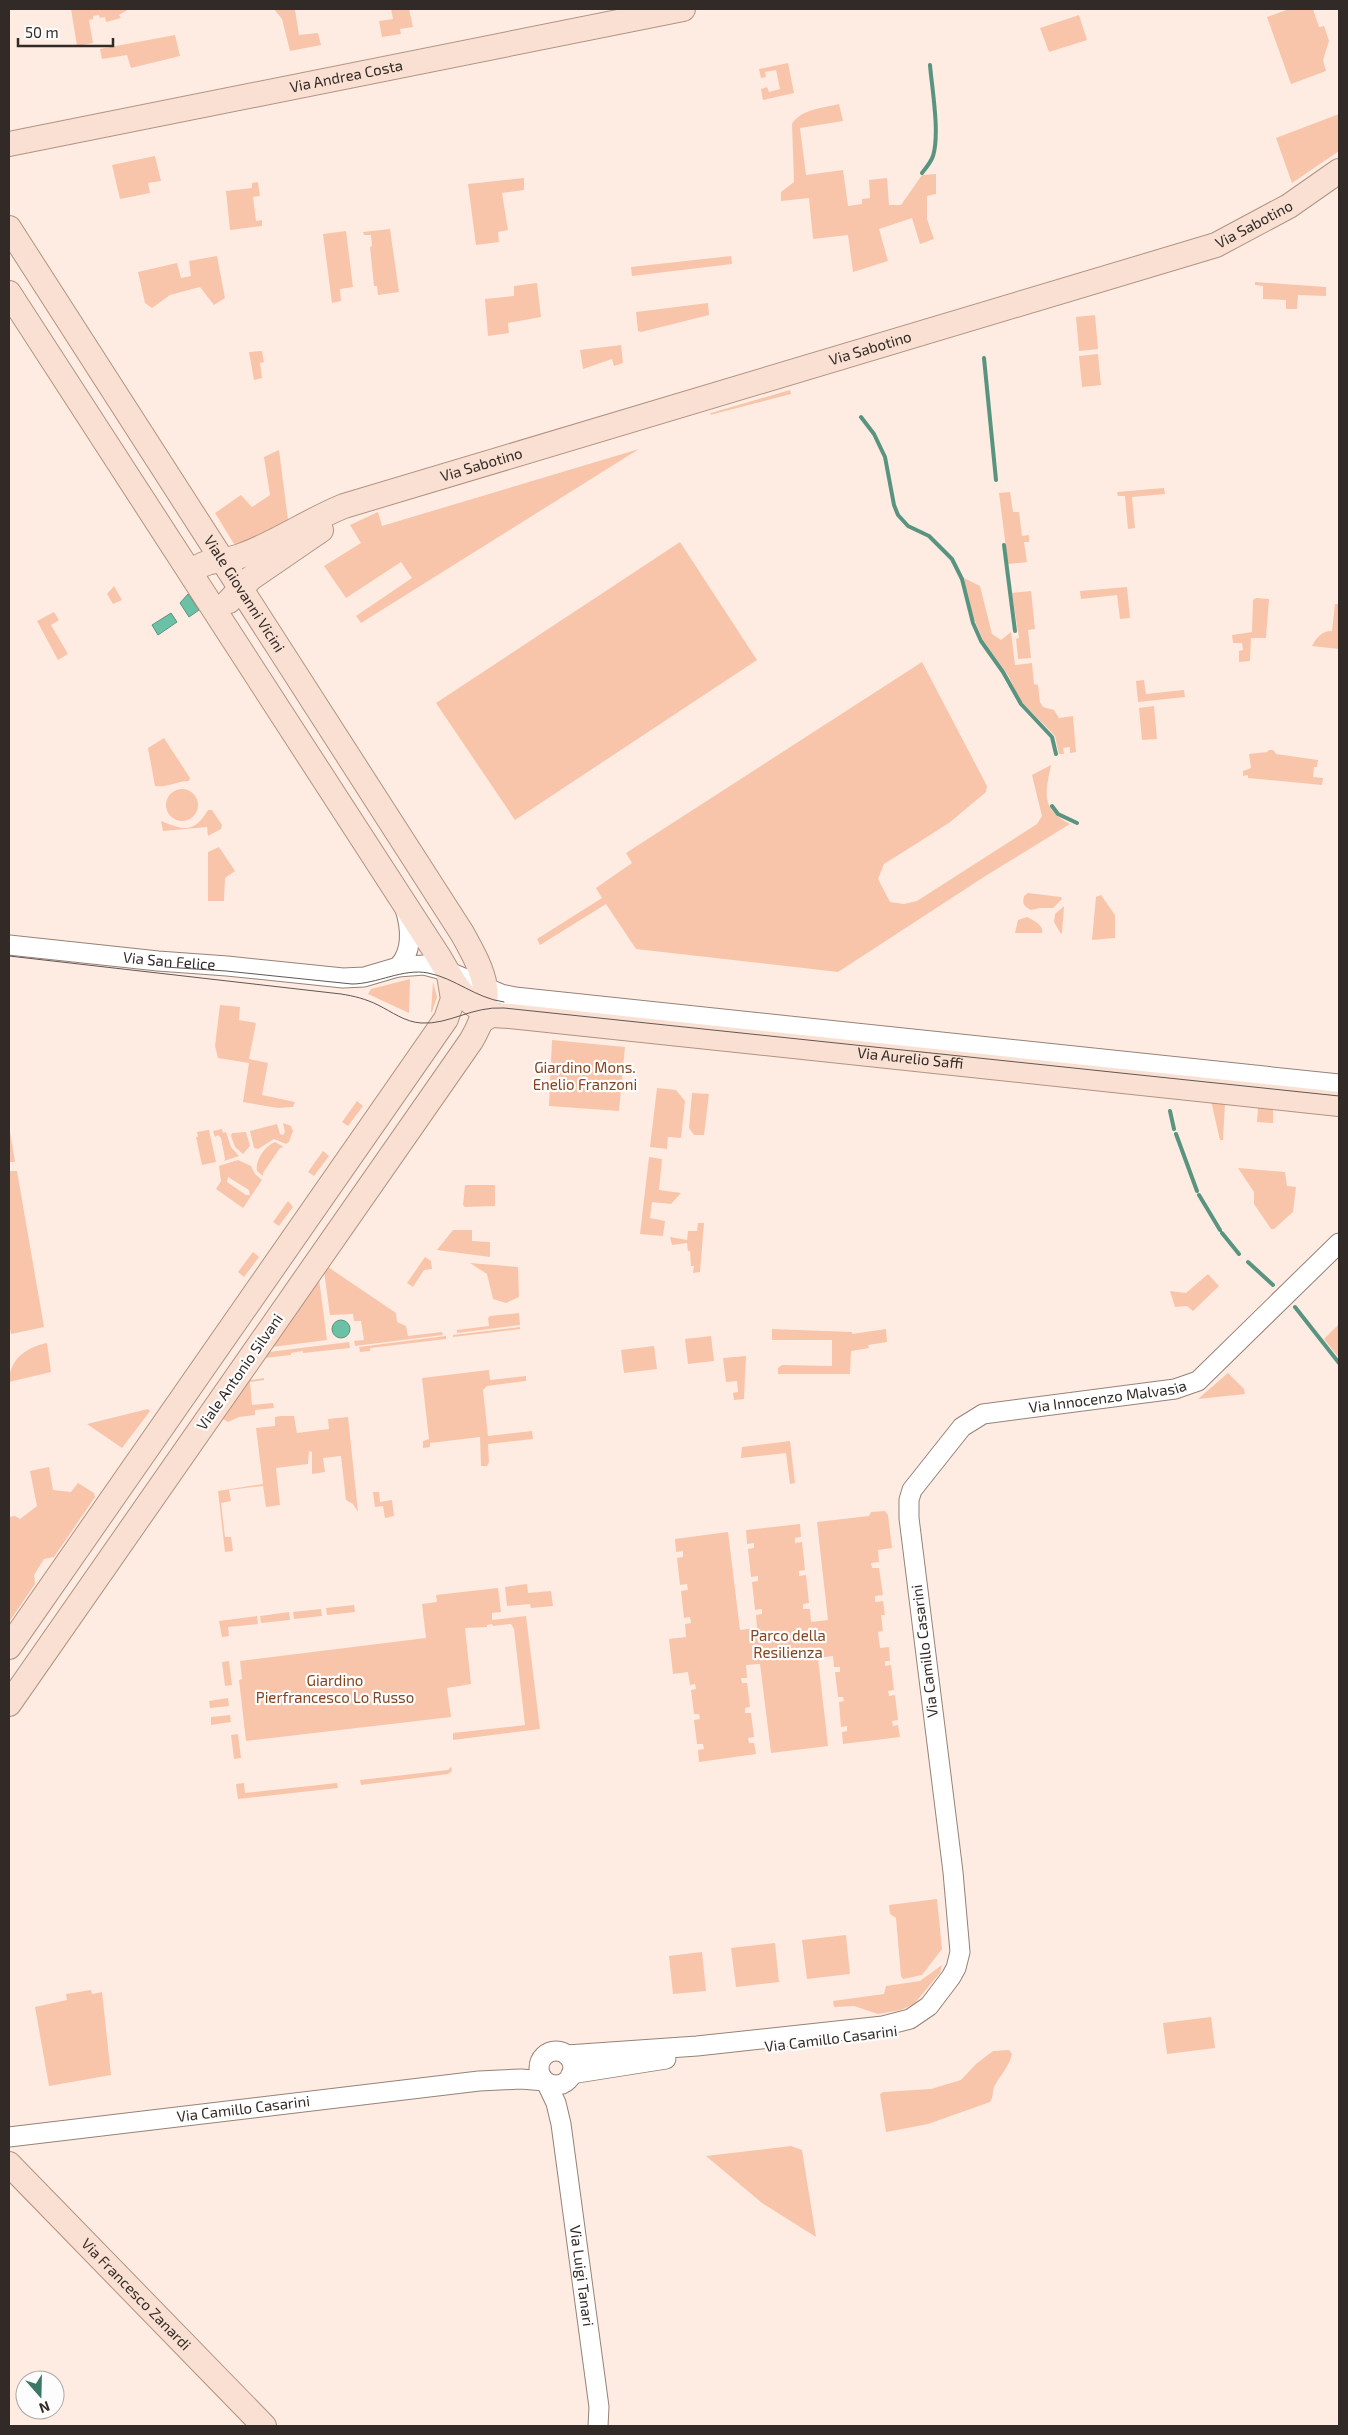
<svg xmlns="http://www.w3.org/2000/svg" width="1348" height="2435" font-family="'Exo 2',sans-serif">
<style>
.green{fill:#f8c5aa;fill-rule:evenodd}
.water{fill:#6ac1a6;stroke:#599480}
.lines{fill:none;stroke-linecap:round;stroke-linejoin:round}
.stream{stroke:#599480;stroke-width:4}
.minor-casing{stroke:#968277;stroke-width:21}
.major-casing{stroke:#b19382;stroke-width:26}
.minor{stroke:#fff;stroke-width:19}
.major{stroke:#fae0d2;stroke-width:24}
.tram{stroke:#615752;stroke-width:1}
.labels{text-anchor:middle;stroke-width:4.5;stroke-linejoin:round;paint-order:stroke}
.street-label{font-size:15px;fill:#322a26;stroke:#fdfdfd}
.park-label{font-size:15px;fill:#83441e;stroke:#fdfdfd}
</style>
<rect width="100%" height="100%" fill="#feece2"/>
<path class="green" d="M 71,9 L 129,9 L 119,15 L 121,18 L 106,22 L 105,17 L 100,18 L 99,15 L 93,16 L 93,19 L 89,20 L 93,43 L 77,46 Z
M 274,9 L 302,9 L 295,10 L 299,35 L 318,33 L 321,45 L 290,51 L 282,19 Z
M 391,9 L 409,9 L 413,27 L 400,29 L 401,34 L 382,37 L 379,21 L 393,19 Z
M 1289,9 L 1313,9 L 1319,27 L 1324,26 L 1329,41 L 1323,60 L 1326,71 L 1291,84 L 1267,17 Z
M 1079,15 L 1087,40 L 1049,52 L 1040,28 Z
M 175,35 L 180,56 L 131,68 L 127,55 L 102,59 L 100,49 Z
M 788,63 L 794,93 L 763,100 L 761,89 L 767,87 L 769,92 L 780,89 L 776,70 L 765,72 L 766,77 L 761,78 L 759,69 Z
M 839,104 L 843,121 L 800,128 L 806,175 L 843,170 L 848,206 L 862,204 L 862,199 L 870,198 L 869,180 L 887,178 L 889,205 L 901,205 L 922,175 L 936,174 L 936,194 L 927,196 L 927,219 L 934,239 L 920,244 L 912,218 L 879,229 L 888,261 L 853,272 L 848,235 L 813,239 L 809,198 L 781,201 L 781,192 L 794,182 L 792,124 C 801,109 823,108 839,104 Z
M 1339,114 L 1339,151 L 1292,183 L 1276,138 Z
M 155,156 L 161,181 L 148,183 L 150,193 L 120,199 L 112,165 Z
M 524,178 L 524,190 L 502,193 L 508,230 L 498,232 L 499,242 L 476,245 L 468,184 Z
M 258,182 L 260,196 L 253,197 L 256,221 L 262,220 L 262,226 L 230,230 L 226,191 L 252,188 L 252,183 Z
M 390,229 L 399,292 L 378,295 L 377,286 L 374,286 L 370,247 L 372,246 L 371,235 L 364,235 L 363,232 Z
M 346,231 L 353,287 L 340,289 L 341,301 L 332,303 L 323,234 Z
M 217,256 L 225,298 L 214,305 L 200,287 L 170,295 L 152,308 L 145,303 L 138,272 L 177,263 L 181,278 L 191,276 L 189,261 Z
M 731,256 L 732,264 L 632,276 L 631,267 Z
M 1255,282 L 1326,287 L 1326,296 L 1298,295 L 1297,309 L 1286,309 L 1286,300 L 1263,299 L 1263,286 L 1255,285 Z
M 537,283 L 541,317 L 508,323 L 509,333 L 488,336 L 485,299 L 514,296 L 514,286 Z
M 708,303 L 709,315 L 641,332 L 638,331 L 636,312 Z
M 1095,315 L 1098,349 L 1079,351 L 1076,317 Z
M 621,345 L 623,363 L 614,366 L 612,359 L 583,369 L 580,350 Z
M 262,351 L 264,362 L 260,363 L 262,378 L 254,380 L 249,352 Z
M 1098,354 L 1101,385 L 1082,387 L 1079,356 Z
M 790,390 L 791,394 L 710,415 L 711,413 Z
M 639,449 L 361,623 L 356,616 L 412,578 L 401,562 L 346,598 L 324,566 L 361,543 L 350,525 L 378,512 L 382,526 Z
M 279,450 L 288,520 L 236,547 L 215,513 L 241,495 L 252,507 L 270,495 L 264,457 Z
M 1164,488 L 1165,494 L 1132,497 L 1135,528 L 1128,529 L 1125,496 L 1118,496 L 1117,492 Z
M 1010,492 L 1013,512 L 1019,512 L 1022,536 L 1029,535 L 1029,542 L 1024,542 L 1027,562 L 1008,564 L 999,493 Z
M 680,542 L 757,660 L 515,820 L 436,703 Z
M 964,578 L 980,586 L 992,634 L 1001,640 L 1011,632 L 1015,665 L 1032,663 L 1034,684 L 1038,685 L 1040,702 L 1043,707 L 1054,710 L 1059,718 L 1073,716 L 1076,752 L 1070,753 L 1070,747 L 1063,748 L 1064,754 L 1059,754 L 1055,736 L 1021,701 L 1008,675 L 983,640 L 973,616 Z
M 114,586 L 122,600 L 113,604 L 107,594 Z
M 1127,587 L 1130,618 L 1120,619 L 1117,595 L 1081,599 L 1080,591 Z
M 1031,591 L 1035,629 L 1028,630 L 1031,658 L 1018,659 L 1016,639 L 1019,638 L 1012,593 Z
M 1256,598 L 1269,599 L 1266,638 L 1251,638 L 1250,661 L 1239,662 L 1239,651 L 1243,650 L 1242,643 L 1233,643 L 1232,635 L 1252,632 L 1253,600 Z
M 1335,604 L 1339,604 L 1339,649 L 1312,646 C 1317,637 1322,631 1332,631 Z
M 54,612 L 59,620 L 51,625 L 68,654 L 58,660 L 37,621 Z
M 922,662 L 987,786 L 986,792 L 949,823 L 884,864 L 878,879 L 890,902 L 904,904 L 917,901 L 1037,824 L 1042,816 L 1032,775 L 1051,765 C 1045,795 1041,808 1070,824 L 987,875 L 838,972 L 636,949 L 606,904 L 540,945 L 537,939 L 602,898 L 596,888 L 632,863 L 626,853 Z
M 1144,680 L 1146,694 L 1184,690 L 1185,697 L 1138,702 L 1136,681 Z
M 1154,706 L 1157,739 L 1142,740 L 1139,708 Z
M 164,738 L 190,778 L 189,781 C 177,781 166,788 155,786 L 148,748 Z
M 1269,750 L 1273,750 L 1276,754 L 1318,760 L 1317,767 L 1314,767 L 1313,777 L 1323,778 L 1322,785 L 1248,778 L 1248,775 L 1243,776 L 1243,771 L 1251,768 L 1249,754 L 1267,752 Z
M166 805a16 16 0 1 1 32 0a16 16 0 1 1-32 0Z
M 208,810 L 212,810 L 222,825 L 221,829 L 208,836 L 207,827 L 163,831 L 161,821 C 183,830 194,834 208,810 Z
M 219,847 L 235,871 L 225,878 L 224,901 L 208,901 L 208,852 Z
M 1028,893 L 1061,897 L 1062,899 L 1053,908 L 1040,908 L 1031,910 C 1024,906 1022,904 1024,896 Z
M 1101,895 L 1115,915 L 1115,938 L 1092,940 L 1096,897 Z
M 1064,906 L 1062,933 L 1061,934 L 1054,922 L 1055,914 Z
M 1027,917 C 1034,921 1044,925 1042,933 L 1015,933 L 1018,920 Z
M 410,979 L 409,1013 L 368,994 L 371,989 Z
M 433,982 L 437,997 L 432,1012 L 431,1012 Z
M 220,1005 L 240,1007 L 239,1020 L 256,1023 L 249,1059 L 268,1063 L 262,1095 L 295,1102 L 293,1107 L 278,1108 L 243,1102 L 249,1063 L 218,1058 L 215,1046 Z
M 552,1040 L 625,1047 L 619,1111 L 549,1106 Z
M 657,1088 L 676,1090 L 685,1101 L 681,1138 L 668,1137 L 667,1149 L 650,1147 Z
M 692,1093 L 709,1094 L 704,1135 L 694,1135 L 689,1128 Z
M 357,1101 L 363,1106 L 348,1126 L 342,1122 Z
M 1211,1101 L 1225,1103 L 1223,1140 L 1220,1140 Z
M 1258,1107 L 1273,1107 L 1273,1123 L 1257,1122 Z
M 283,1123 L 291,1126 L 293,1131 L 289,1142 L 286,1144 L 274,1139 L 258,1149 L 254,1148 L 250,1131 L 277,1124 L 280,1134 L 283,1135 L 285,1132 Z
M 222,1129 L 223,1133 L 226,1132 L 231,1147 L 239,1156 L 224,1161 L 225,1159 L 221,1138 L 218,1135 L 215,1137 L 213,1131 Z
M 209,1130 L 216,1162 L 202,1165 L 196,1137 L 198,1137 L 197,1132 Z
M 9,1132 L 10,1132 L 15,1162 L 9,1162 Z
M 246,1132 L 250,1146 L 243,1154 L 235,1147 L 231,1136 L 232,1133 Z
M 275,1142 L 284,1147 L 280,1148 L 263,1173 L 263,1176 L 257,1171 C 255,1160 265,1146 275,1142 Z
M 323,1151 L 329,1156 L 314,1176 L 308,1172 Z
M 649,1157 L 662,1159 L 659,1190 L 681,1193 L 671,1204 L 652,1202 L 650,1218 L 665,1221 L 663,1236 L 640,1234 Z
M 238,1160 L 251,1166 L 255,1174 L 262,1180 L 243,1208 L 216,1189 L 221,1181 L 219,1166 ZM 228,1177 L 249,1190 L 250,1195 L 246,1195 L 227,1182 Z
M 1238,1168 L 1285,1172 L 1287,1186 L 1296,1187 L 1293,1212 L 1274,1229 L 1271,1229 L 1254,1204 L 1254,1192 Z
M 9,1171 L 17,1171 L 44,1327 L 11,1334 L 9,1324 Z
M 465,1185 L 495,1185 L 495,1206 L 465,1207 L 463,1205 Z
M 288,1201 L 293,1207 L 279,1226 L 273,1222 Z
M 698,1223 L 704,1223 L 700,1272 L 693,1273 L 694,1266 L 691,1266 L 690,1251 L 688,1251 L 687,1243 L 672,1245 L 670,1237 L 687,1240 L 688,1231 L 697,1231 Z
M 453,1230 L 472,1230 L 472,1241 L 490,1242 L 490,1257 L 437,1250 Z
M 253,1252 L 259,1257 L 244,1277 L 238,1272 Z
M 425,1257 L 431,1261 L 432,1269 L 424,1270 L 413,1287 L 407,1283 Z
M 470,1263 L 518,1267 L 519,1297 L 506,1303 L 493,1299 L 487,1274 Z
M 328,1267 L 396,1313 L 397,1322 L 406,1326 L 408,1336 L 442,1332 L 443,1335 L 355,1346 L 354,1341 L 364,1340 L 361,1321 L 354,1321 L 353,1314 L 330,1315 L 324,1271 Z
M 1208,1274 L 1219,1286 L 1193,1311 L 1187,1306 L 1175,1307 L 1170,1291 L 1186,1293 Z
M 319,1279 L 327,1340 L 272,1347 Z
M 519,1313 L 520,1325 L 457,1333 L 457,1330 L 489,1326 L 488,1318 L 490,1316 Z
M 1339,1324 L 1339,1358 L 1324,1339 Z
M 520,1327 L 520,1329 L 453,1337 L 453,1335 Z
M 772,1329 L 852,1332 L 852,1334 L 886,1329 L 887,1342 L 868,1345 L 869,1348 L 851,1351 L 850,1374 L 778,1374 L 778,1368 L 782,1365 L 832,1366 L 832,1340 L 772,1340 Z
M 446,1336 L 446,1339 L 370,1348 L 370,1351 L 360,1352 L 359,1347 Z
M 711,1336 L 714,1361 L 688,1364 L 685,1339 Z
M 349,1342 L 350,1348 L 303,1353 L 303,1351 L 291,1353 L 291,1355 L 265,1358 L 269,1352 Z
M 47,1343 L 51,1372 L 9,1382 C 9,1360 26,1347 47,1343 Z
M 654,1346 L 657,1369 L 624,1373 L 621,1350 Z
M 746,1356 L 744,1399 L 734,1400 L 733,1393 L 738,1392 L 737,1381 L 726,1382 L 723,1358 Z
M 489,1370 L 490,1380 L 526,1376 L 526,1381 L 487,1386 L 483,1390 L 488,1436 L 532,1431 L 533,1439 L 488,1444 L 489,1462 L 487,1466 L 481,1466 L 480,1437 L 430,1443 L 430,1447 L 423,1448 L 423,1441 L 429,1439 L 422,1378 Z
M 1228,1373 L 1244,1389 L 1245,1394 L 1198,1399 Z
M 264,1378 L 264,1380 L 250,1382 L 252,1405 L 273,1403 L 274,1408 L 255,1410 L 255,1415 L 239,1417 L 228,1422 L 223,1419 L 250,1380 Z
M 148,1409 L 150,1411 L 122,1448 L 87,1424 Z
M 281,1416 L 294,1416 L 297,1433 L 329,1429 L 328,1419 L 348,1417 L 358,1512 L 353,1504 L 346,1500 L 341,1456 L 323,1458 L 325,1472 L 312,1474 L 312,1452 L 309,1451 L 308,1464 L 276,1468 L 280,1505 L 266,1507 L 263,1486 L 229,1490 L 231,1501 L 221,1503 L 225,1537 L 231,1537 L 233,1551 L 225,1552 L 218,1491 L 263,1484 L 256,1428 L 275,1426 L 275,1417 Z
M 790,1441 L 795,1483 L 790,1484 L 786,1453 L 741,1458 L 742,1447 Z
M 49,1467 L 53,1490 L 71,1492 L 78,1483 L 94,1493 L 95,1497 L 54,1557 L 44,1559 L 34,1575 L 35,1584 L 9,1622 L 9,1517 L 15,1516 L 20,1519 L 37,1506 L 30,1471 Z
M 373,1492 L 379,1492 L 380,1502 L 392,1500 L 394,1516 L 385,1518 L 383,1506 L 375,1507 Z
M 885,1511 L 888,1515 L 892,1548 L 878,1550 L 879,1562 L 871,1563 L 872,1568 L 879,1568 L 883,1595 L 875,1596 L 875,1602 L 883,1601 L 885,1615 L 881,1615 L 883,1631 L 878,1632 L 880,1648 L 889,1647 L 890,1661 L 885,1661 L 885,1666 L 891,1665 L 894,1690 L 888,1691 L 889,1696 L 895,1695 L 898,1720 L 892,1721 L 893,1726 L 898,1725 L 900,1737 L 843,1744 L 842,1732 L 847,1731 L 847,1726 L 841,1727 L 839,1702 L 844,1701 L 843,1697 L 838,1697 L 835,1672 L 840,1672 L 840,1667 L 834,1667 L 833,1656 L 818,1658 L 828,1746 L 771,1753 L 760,1664 L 746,1665 L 747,1678 L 741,1678 L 742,1683 L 747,1683 L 750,1707 L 745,1708 L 745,1713 L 751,1713 L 754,1737 L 748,1738 L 749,1743 L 754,1743 L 756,1754 L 699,1762 L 698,1750 L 704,1749 L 703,1744 L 697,1744 L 694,1720 L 700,1719 L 699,1714 L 694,1714 L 691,1690 L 696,1689 L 695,1684 L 690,1685 L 688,1672 L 673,1674 L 669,1639 L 686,1637 L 685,1624 L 691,1623 L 690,1617 L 684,1618 L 681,1591 L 688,1590 L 687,1584 L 680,1585 L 677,1558 L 683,1557 L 683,1551 L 676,1552 L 675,1539 L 728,1532 L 740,1630 L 757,1628 L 756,1615 L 762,1614 L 762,1609 L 755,1610 L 752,1582 L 758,1581 L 758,1576 L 751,1577 L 748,1549 L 754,1548 L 754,1543 L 747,1544 L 746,1530 L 800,1524 L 801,1537 L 795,1538 L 795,1543 L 802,1542 L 805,1570 L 799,1571 L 799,1576 L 806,1575 L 809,1603 L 803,1604 L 803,1609 L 810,1609 L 811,1622 L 828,1620 L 817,1522 L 869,1516 L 871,1512 Z
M 527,1584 L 528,1593 L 551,1591 L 553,1606 L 531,1608 L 530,1604 L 507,1606 L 505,1587 Z
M 498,1588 L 501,1612 L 492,1613 L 492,1620 L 526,1616 L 540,1729 L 453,1740 L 453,1733 L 525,1725 L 514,1629 L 511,1624 L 493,1626 L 492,1624 L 487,1625 L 487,1627 L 465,1628 L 471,1684 L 447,1688 L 451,1717 L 246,1741 L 239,1680 L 242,1679 L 240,1661 L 426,1638 L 422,1604 L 437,1602 L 436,1595 Z
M 354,1605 L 355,1612 L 327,1615 L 326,1608 Z
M 321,1609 L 322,1616 L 294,1619 L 293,1612 Z
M 289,1612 L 290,1620 L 261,1623 L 260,1616 Z
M 257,1616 L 258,1624 L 228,1627 L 229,1636 L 222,1637 L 219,1621 Z
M 229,1661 L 232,1685 L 225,1686 L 222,1662 Z
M 228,1698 L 229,1706 L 210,1708 L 209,1701 Z
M 230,1715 L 231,1722 L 211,1725 L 211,1717 Z
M 238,1734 L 241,1758 L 234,1759 L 231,1735 Z
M 451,1767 L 452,1771 L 448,1774 L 361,1785 L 360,1780 L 448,1770 Z
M 244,1783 L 245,1793 L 337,1783 L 338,1788 L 238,1799 L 236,1784 Z
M 937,1899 L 942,1949 L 922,1975 L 903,1979 L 901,1976 L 896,1918 L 890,1914 L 889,1905 Z
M 846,1935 L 850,1974 L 807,1979 L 802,1940 Z
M 775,1943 L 779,1982 L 736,1987 L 731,1948 Z
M 702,1952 L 706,1991 L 673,1994 L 669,1956 Z
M 942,1965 L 940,1973 L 914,2004 L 901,2010 L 878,2014 L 854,2006 L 834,2007 L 833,2001 L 884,1994 L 886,1986 L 920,1981 Z
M 91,1990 L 92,1994 L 102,1992 L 111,2075 L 49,2086 L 35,2007 L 67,2000 L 66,1994 Z
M 1211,2017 L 1215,2048 L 1167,2054 L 1163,2023 Z
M 1009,2050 L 1012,2054 C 1009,2067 1000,2075 994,2087 C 992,2092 994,2096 990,2102 L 928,2124 L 886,2132 L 880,2094 L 883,2092 L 931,2089 L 961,2080 L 976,2064 L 993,2051 Z
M 791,2146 L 802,2150 L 816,2237 L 762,2203 L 706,2156 Z"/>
<path class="water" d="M 188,594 L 199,610 L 189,617 L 180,603 Z
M 171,613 L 177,622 L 158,635 L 152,625 Z
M332 1329a9 9 0 1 1 18 0a9 9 0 1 1-18 0Z"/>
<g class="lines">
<path class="stream" d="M 922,173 C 926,168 931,162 933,156 C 940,133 932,89 930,65
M 984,358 L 996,480
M 861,417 L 874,434 L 885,457 L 894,505 L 898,515 L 908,526 L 929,536 L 952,559 L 962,579 L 973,623 L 981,641 L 1003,672 L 1021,704 L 1052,737 L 1056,754
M 1004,545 L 1015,631
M 1052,806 L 1058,814 L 1077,823
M 1170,1111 L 1174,1129
M 1176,1134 L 1197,1191
M 1199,1195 L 1220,1230
M 1222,1233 L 1239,1254
M 1248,1262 L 1273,1285
M 1295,1307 L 1339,1363"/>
<g class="minor-casing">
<g id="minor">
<path id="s1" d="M 9,945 L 158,961 L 227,966 L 343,978 L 364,977 L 398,967 L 424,965 L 447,971 L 501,994 L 515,997 L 1339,1084"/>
<path d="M 398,967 C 413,952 411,928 405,909"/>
<circle cx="556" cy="2068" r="17"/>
<path id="s2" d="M 567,2055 L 697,2046 L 883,2026 L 910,2019 L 929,2006 L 951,1977 L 956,1968 L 960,1952 L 953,1872 L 909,1518 L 909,1500 L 912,1490 L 962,1427 L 983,1414 L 1175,1389 L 1198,1381 L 1339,1243"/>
<path d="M 571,2074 L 666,2059"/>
<path id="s3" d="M 546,2082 L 556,2103 L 561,2124 L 599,2407 L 598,2426"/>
<path id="s4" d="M 9,2137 L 479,2081 L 521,2079 L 545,2081"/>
</g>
</g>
<g class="major-casing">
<g id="major">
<path id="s5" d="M 9,144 L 683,9"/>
<path id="s6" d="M 9,228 L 462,933 C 485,974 497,998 471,1041 L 9,1704"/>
<path d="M 9,293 L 439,957 C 453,981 465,1007 495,1015"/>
<path id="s7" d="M 190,572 C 213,556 220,564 243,555 C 278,542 309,520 344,506 L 1216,245 L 1289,206 L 1339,171"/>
<path d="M 229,601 L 251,578 L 321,530"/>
<path id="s8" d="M 483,1020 L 491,1015 L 510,1016 L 1339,1104"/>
<path d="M 9,1647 L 446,1019 L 453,999 L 449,975"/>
<path id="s9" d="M 9,2164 L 264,2426"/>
</g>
</g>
<use href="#minor" class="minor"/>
<use href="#major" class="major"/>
<path class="tram" d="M 9,956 L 341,994 C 354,996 366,999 378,1005 C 392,1012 405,1022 421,1023 C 449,1025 472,1006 504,1008 L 1339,1096
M 165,967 L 226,971 L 352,984 C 377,984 403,968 428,973 C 455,978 475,998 504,1002"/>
</g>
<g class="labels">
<g class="street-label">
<text dy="5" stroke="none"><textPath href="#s5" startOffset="344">Via Andrea Costa</textPath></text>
<text dy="5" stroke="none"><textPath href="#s7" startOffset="1122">Via Sabotino</textPath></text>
<text dy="5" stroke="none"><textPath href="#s7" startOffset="718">Via Sabotino</textPath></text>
<text dy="5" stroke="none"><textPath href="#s7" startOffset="312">Via Sabotino</textPath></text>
<text dy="5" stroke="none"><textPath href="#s6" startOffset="435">Viale Giovanni Vicini</textPath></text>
<text dy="5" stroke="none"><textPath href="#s1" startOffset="161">Via San Felice</textPath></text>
<text dy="5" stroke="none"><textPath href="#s8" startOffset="431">Via Aurelio Saffi</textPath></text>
<text transform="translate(240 1372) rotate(-55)" y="5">Viale Antonio Silvani</text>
<text dy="5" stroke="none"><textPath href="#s2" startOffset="1128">Via Innocenzo Malvasia</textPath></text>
<text transform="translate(925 1651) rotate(-97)" y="5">Via Camillo Casarini</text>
<text transform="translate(831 2039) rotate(-7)" y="5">Via Camillo Casarini</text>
<text dy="5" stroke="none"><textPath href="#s4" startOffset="236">Via Camillo Casarini</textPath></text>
<text dy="5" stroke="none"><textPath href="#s3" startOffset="198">Via Luigi Tanari</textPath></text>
<text dy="5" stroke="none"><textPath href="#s9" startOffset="182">Via Francesco Zanardi</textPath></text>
</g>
<g class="park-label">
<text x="585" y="1073">Giardino Mons.<tspan x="585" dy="17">Enelio Franzoni</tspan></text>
<text x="788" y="1641">Parco della<tspan x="788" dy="17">Resilienza</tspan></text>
<text x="335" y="1686">Giardino<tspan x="335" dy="17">Pierfrancesco Lo Russo</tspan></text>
</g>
</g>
<rect width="1348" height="2435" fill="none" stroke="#322a26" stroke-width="20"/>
<g transform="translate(40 2395) rotate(160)"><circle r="24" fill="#fdfdfd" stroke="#aca9a7"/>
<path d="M0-4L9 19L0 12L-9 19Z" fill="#3a7865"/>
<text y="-8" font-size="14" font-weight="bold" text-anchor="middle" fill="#322a26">N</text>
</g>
<path d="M18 38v8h95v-8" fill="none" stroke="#322a26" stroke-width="2.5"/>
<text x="25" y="38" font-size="15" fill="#322a26" stroke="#fdfdfd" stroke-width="4" paint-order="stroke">50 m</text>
</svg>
